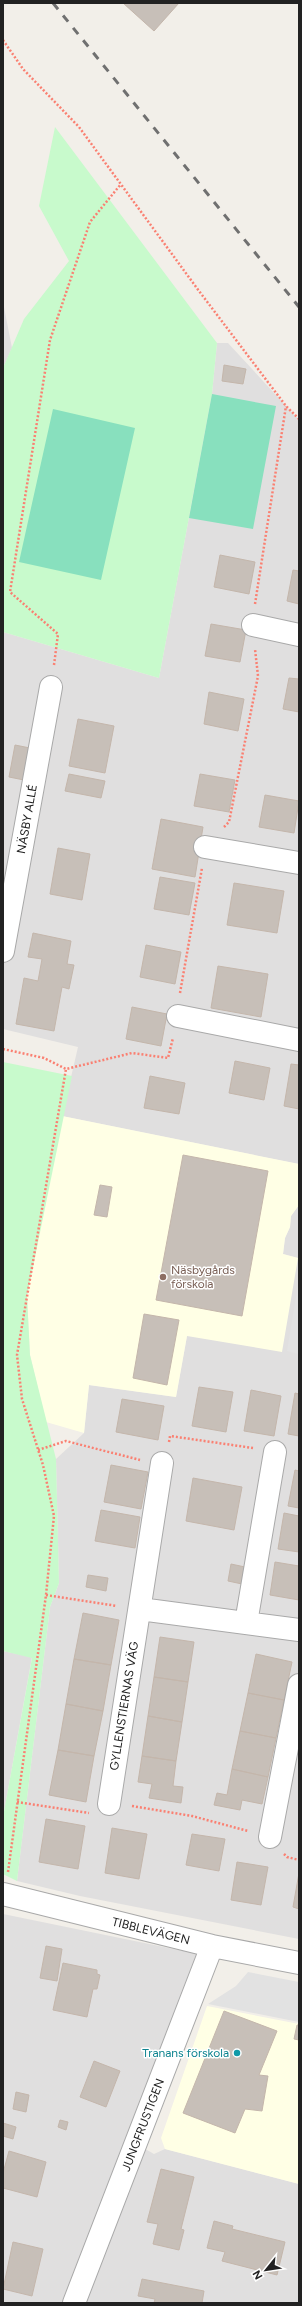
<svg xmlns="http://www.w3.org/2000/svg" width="302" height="2306" font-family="Figtree,sans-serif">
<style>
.residential{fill:#e0dfdf}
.education{fill:#ffffe5}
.park{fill:#c8facc}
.pitch{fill:#88e0be}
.parking{fill:#e2e2e2}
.building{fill:#c7bfb8;stroke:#c4b6ab}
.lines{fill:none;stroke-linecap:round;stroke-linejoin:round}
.minor-casing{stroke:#a9a9a9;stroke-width:24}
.path{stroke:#fa8072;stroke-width:2.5;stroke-dasharray:2 2;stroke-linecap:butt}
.minor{stroke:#fff;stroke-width:22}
.rail{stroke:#707070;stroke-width:3;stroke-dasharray:8 8;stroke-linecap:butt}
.education-dot{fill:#8d6e63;stroke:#fff;stroke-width:1.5}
.culture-dot{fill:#0f9aa8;stroke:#fff;stroke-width:1.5}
.labels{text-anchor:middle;stroke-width:3;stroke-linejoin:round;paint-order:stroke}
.street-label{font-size:12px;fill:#222;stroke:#fff}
.education-label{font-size:12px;fill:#785e54;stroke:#fff;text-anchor:start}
.culture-label{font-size:12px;fill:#0d838f;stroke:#fff;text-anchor:end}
</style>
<rect width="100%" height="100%" fill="#f2efe9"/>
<path class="residential" d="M 3,302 L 12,348 L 3,368 Z
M 217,343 L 228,343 L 299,420 L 299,1164 L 62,1116 L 78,1047 L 3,1029 L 3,632 L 159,678 L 212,394 Z
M 299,1205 L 299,1939 L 80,1896 L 17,1881 L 50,1607 L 59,1583 L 56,1459 L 84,1433 L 89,1385 L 176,1397 L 187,1336 L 298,1258 L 283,1254 L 285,1238 L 290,1227 L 291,1216 Z
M 3,1651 L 32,1657 L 3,1817 Z
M 3,1914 L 203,1955 L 133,2142 L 154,2154 L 165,2149 L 299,2184 L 299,2303 L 3,2303 Z"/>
<path class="education" d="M 62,1116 L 299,1164 L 299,1205 L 291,1216 L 290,1227 L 285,1238 L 283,1254 L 298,1258 L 282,1352 L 187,1336 L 176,1397 L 89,1385 L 84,1433 L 46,1422 L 30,1355 L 27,1296 Z
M 207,2006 L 299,2024 L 299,2184 L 165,2149 L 161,2138 Z"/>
<path class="park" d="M 55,127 L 217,343 L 212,394 L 159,678 L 3,632 L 3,368 L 24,319 L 69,261 L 39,206 Z
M 3,1062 L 72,1076 L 27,1296 L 30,1355 L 56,1459 L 59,1583 L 50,1607 L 17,1881 L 3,1874 L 3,1817 L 32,1658 L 3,1651 Z"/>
<path class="pitch" d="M 212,394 L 276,406 L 253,529 L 189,518 Z
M 53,409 L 135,428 L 101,580 L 19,562 Z"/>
<path class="parking" d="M 299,1279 L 299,1354 L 287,1351 Z
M 248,1972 L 299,1982 L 299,2022 L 208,2004 L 236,1986 Z"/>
<path class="building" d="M 123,3 L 179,3 L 154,31 Z
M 224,365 L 246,369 L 243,384 L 222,381 Z
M 220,555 L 255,562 L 249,594 L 214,587 Z
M 293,570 L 299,571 L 299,604 L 287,601 Z
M 211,624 L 246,630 L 240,662 L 205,656 Z
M 289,678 L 299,679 L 299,712 L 283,709 Z
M 209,692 L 244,699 L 238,731 L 204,724 Z
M 78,719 L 114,726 L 105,773 L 69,766 Z
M 15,745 L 30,748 L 24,780 L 9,777 Z
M 69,774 L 105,781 L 101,798 L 65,791 Z
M 200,774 L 235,780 L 229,812 L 194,806 Z
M 265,795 L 299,801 L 294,833 L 259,827 Z
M 161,819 L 203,827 L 195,877 L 152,869 Z
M 58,848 L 90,854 L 82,900 L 50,894 Z
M 160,877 L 195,883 L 189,915 L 154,909 Z
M 234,883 L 284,891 L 277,933 L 227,925 Z
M 33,933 L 71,941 L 67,964 L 74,965 L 69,989 L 62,987 L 54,1031 L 16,1024 L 24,978 L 38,981 L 42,959 L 28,957 Z
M 146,945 L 181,952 L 175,984 L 140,977 Z
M 218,966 L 268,974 L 261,1017 L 211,1008 Z
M 132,1007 L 167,1014 L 161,1046 L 126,1039 Z
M 235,1061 L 270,1068 L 264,1100 L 229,1093 Z
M 291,1064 L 299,1065 L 299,1109 L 284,1106 Z
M 150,1076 L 185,1083 L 179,1114 L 144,1108 Z
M 183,1155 L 268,1171 L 242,1316 L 156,1300 Z
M 100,1185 L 112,1187 L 107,1217 L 94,1215 Z
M 144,1314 L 179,1320 L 167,1385 L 133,1378 Z
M 199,1387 L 233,1392 L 226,1432 L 192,1426 Z
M 251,1390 L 281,1396 L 274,1436 L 244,1431 Z
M 295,1393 L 299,1394 L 299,1436 L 288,1434 Z
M 122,1399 L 164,1406 L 158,1440 L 116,1432 Z
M 111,1465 L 148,1472 L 141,1509 L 104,1502 Z
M 295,1470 L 299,1471 L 299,1508 L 288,1506 Z
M 193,1478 L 242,1487 L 234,1530 L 186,1521 Z
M 101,1510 L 140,1517 L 135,1548 L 95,1541 Z
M 284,1513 L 299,1516 L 299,1552 L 278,1549 Z
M 275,1562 L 299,1566 L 299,1600 L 270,1595 Z
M 231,1564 L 245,1567 L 242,1584 L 228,1581 Z
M 88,1575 L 108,1578 L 106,1591 L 86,1587 Z
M 83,1613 L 119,1620 L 111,1665 L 74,1659 Z
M 160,1637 L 194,1642 L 188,1682 L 154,1677 Z
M 256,1654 L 292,1662 L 284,1700 L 248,1693 Z
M 74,1659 L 111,1665 L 103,1711 L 66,1704 Z
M 154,1677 L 188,1682 L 182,1722 L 148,1716 Z
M 248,1693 L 284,1700 L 276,1738 L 240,1731 Z
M 66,1704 L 103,1711 L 94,1756 L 58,1750 Z
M 148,1716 L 182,1722 L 176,1761 L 142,1756 Z
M 240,1731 L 276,1738 L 268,1777 L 232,1769 Z
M 58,1750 L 94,1756 L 86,1802 L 49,1795 Z
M 142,1756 L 176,1761 L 173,1786 L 183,1787 L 181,1803 L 149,1798 L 152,1784 L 138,1782 Z
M 232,1769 L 268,1777 L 262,1804 L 242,1800 L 240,1810 L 214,1805 L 217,1793 L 227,1795 Z
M 46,1819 L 85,1826 L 78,1869 L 39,1862 Z
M 112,1828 L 147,1834 L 139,1879 L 105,1873 Z
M 192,1834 L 225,1839 L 219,1871 L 186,1865 Z
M 237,1862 L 268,1867 L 261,1905 L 231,1900 Z
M 299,1873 L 299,1909 L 293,1907 Z
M 46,1946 L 62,1949 L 57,1981 L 40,1978 Z
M 63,1963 L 97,1970 L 97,1974 L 100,1975 L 97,1989 L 93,1989 L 87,2017 L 53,2010 Z
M 224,2011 L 277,2031 L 259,2075 L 268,2076 L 262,2111 L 245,2109 L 235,2133 L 183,2113 Z
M 297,2025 L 299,2025 L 299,2040 L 294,2039 Z
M 94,2061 L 120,2071 L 106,2107 L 80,2097 Z
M 16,2092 L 29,2095 L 26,2112 L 13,2109 Z
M 60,2120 L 68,2122 L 66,2130 L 58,2127 Z
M 3,2123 L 16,2127 L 13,2139 L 3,2136 Z
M 9,2151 L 46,2162 L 37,2197 L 3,2188 L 3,2173 Z
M 161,2169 L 194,2177 L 181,2229 L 184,2230 L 179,2250 L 153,2244 L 158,2224 L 147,2222 Z
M 214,2221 L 233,2226 L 232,2229 L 285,2242 L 277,2275 L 222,2261 L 225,2252 L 207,2248 Z
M 13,2242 L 43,2249 L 32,2296 L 3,2289 Z
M 142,2279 L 204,2291 L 202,2303 L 154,2303 L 155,2299 L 138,2296 Z"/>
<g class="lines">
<g class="minor-casing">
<path id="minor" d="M 253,625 L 299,635
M 205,847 L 299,863
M 3,951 L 51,687
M 178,1016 L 299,1040
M 140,1609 L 299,1630
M 246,1623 L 275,1452
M 109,1804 L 162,1463
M 270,1837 L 299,1685
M 3,1894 L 212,1946 L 299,1963
M 74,2303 L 212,1946"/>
</g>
<path class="path" d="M 3,40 L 23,69 L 79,127 L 199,291 L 286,406 L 299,419
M 255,604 L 286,406
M 54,665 L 58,634 L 10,592 L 50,340 L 90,222 L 121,184
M 224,827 L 229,822 L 258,676 L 255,649
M 180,993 L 202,868
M 3,1049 L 44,1058 L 66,1069 L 132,1053 L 168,1058 L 173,1038
M 169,1442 L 170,1436 L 253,1448
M 38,1450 L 66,1441 L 140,1460
M 46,1595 L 117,1606
M 17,1802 L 89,1813
M 132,1806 L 192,1816 L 248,1831
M 284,1854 L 287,1857 L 299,1860
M 8,1872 L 46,1595 L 54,1516 L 43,1465 L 22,1399 L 17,1355 L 66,1069"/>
<use href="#minor" class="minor"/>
<path class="rail" d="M 53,3 L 299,307"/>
</g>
<circle class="education-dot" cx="163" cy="1277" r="4"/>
<circle class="culture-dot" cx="237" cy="2053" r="4"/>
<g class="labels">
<g class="street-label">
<text transform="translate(27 819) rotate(-80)" y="4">NÄSBY ALLÉ</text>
<text transform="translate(124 1706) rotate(-81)" y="4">GYLLENSTIERNAS VÄG</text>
<text transform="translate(151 1931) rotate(14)" y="4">TIBBLEVÄGEN</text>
<text transform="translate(143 2125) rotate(-69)" y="4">JUNGFRUSTIGEN</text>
</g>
<g class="education-label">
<text x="171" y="1274">Näsbygårds<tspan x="171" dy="14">förskola</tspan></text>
</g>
<g class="culture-label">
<text x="229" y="2057">Tranans förskola</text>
</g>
</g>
<rect width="302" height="2306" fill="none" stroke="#222222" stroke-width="8"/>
<g transform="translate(266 2270) rotate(240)" stroke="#ffffff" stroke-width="3" paint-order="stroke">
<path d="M0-3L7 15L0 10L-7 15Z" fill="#222222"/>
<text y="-6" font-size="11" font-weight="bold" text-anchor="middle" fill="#222222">N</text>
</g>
</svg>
